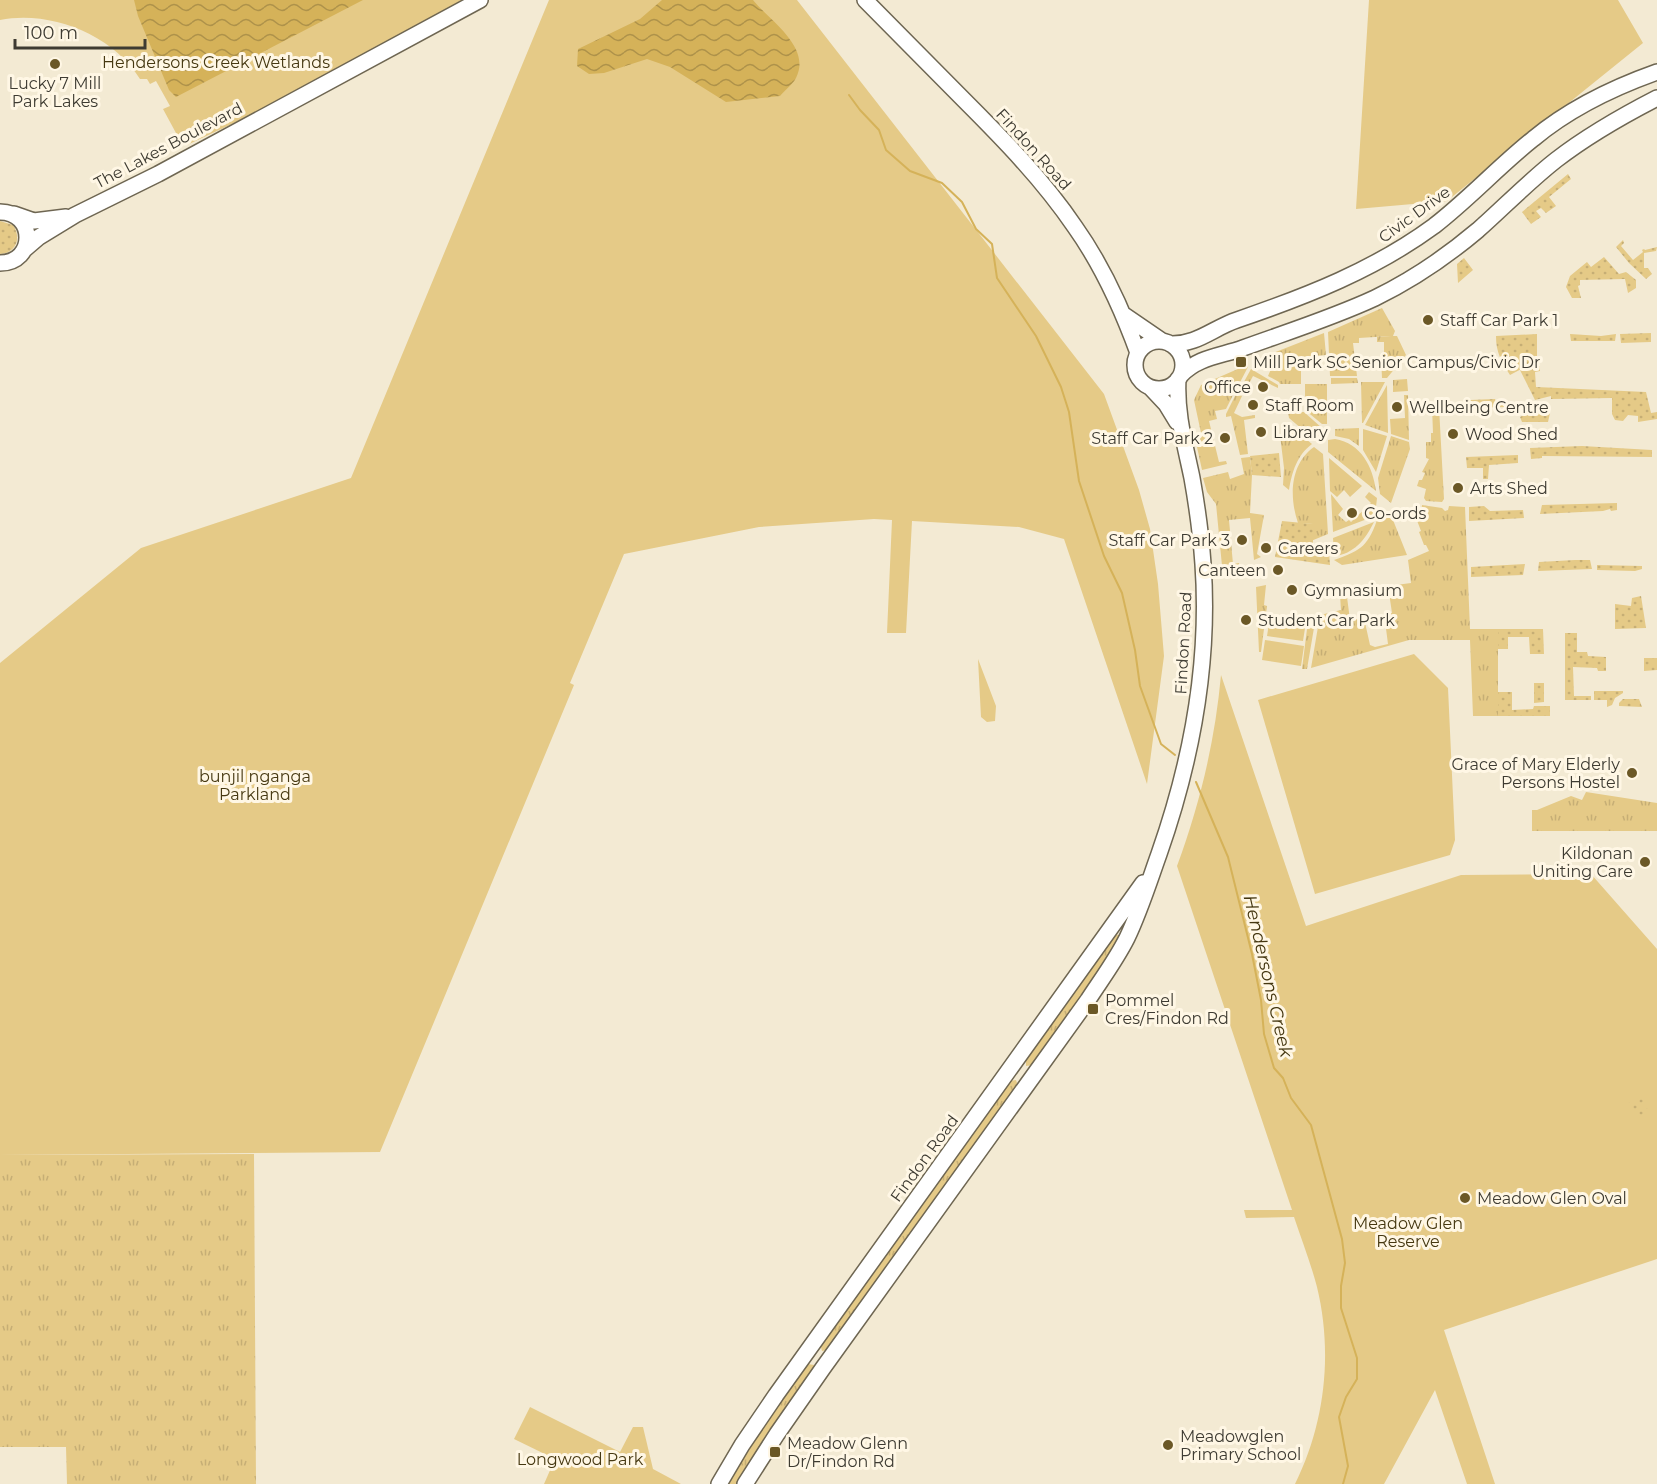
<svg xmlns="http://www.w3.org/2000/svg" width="1657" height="1484" font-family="Montserrat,sans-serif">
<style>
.grass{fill:url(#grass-tufts)}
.park{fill:#e5ca87}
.garden{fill:url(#garden-dots)}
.water{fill:url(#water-waves)}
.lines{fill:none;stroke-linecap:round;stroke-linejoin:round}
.stream{stroke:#d5b259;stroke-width:2}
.secondary-casing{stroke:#6e6652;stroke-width:18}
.secondary{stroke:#fff;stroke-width:15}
.poi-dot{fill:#6b5826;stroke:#fff7e5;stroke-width:2}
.labels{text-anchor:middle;stroke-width:6;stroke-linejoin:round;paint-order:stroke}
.park-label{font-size:16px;fill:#463811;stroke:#fff7e5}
.poi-label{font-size:16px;fill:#3e3b32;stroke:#fff7e5;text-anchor:start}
.street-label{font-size:16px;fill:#3e3b32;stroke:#fff7e5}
.water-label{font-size:18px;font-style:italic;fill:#453710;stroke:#fff7e5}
</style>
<defs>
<pattern id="grass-tufts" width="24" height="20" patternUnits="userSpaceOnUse" patternTransform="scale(1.5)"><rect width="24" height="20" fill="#e5ca87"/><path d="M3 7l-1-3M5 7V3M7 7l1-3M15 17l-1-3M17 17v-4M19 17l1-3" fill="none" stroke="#c6ae75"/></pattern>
<pattern id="garden-dots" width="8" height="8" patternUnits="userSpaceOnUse" patternTransform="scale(1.5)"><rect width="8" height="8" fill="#e5ca87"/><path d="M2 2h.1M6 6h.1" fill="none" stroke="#c6ae75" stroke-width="1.8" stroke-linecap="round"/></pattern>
<pattern id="water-waves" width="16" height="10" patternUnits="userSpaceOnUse" patternTransform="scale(1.5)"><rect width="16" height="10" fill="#d5b259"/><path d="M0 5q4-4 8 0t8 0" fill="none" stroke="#ae924a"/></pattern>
</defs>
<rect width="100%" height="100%" fill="#f3ead3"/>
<path class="grass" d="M 1382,308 L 1395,331 L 1393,336 L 1397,336 L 1406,355 L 1387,378 L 1382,378 L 1381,357 L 1384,357 L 1384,342 L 1377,342 L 1377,337 L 1391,336 L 1359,338 L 1359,343 L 1353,343 L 1357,376 L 1330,376 L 1328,332 Z
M 1324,333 L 1326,355 L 1301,357 L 1301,384 L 1280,384 L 1279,382 L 1268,376 L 1274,362 L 1273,353 Z
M 1247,365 L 1248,367 L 1237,388 L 1233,386 L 1230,391 L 1234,393 L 1226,409 L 1215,411 L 1217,419 L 1209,421 L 1219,462 L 1226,461 L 1227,464 L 1202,470 L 1197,447 L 1201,433 L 1194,400 L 1201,385 Z
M 1251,369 L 1278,385 L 1278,388 L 1253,376 L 1244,393 L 1240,389 Z
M 1331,378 L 1357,378 L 1358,383 L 1331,384 Z
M 1407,379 L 1408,391 L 1393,392 L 1393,380 Z
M 1385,382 L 1363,423 L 1362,423 L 1361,382 Z
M 1305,384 L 1327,384 L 1327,424 L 1322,424 L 1305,410 Z
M 1387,385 L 1388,431 L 1388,433 L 1365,425 Z
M 1236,394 L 1242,396 L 1234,413 L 1242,417 L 1255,415 L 1255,418 L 1244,420 L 1248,454 L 1240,455 L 1231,416 L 1226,417 L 1226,414 Z
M 1404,395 L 1408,395 L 1409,440 L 1391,434 L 1390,419 L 1405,418 Z
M 1432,407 L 1439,407 L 1444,499 L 1442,502 L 1426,501 L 1424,498 L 1426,489 L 1417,486 L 1419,480 L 1422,480 L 1425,473 L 1422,472 L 1429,459 L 1426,458 L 1426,442 L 1431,442 L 1431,433 L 1433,433 Z
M 1288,412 L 1304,412 L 1322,428 L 1316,441 L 1289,418 Z
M 1359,428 L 1359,446 L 1349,439 L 1335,436 L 1335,429 Z
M 1294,429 L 1312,444 C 1297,455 1292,472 1289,490 L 1283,485 L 1284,468 L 1280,435 Z
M 1363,429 L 1387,436 L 1376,472 L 1363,450 Z
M 1391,436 L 1409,442 L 1410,449 L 1391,503 L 1380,494 L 1378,478 Z
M 1335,439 C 1361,443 1373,467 1376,491 L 1328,452 L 1328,440 Z
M 1314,447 L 1323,454 L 1328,534 L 1311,541 L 1313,524 L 1298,523 C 1289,497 1290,464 1314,447 Z
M 1250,457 L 1252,475 L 1250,513 L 1264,515 L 1257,554 L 1261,557 L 1254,560 L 1250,518 L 1229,520 L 1233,564 L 1239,563 L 1240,572 L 1237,575 L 1223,576 L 1216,504 L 1207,492 L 1203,478 L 1228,472 L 1230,479 L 1244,474 L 1241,458 Z
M 1329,458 L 1362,486 L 1350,497 L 1344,490 L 1337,497 L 1330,491 Z
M 1369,492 L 1377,498 L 1375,516 L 1333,532 L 1331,494 L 1343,509 L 1338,515 L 1346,522 L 1349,520 L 1351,522 L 1371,503 L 1365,497 Z
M 1422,505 L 1442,508 L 1445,511 L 1448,510 L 1449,506 L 1465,507 L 1470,629 L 1498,629 L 1498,716 L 1473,716 L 1470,640 L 1409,640 L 1311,668 L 1320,615 L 1341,610 L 1340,595 L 1360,592 L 1361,594 L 1347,597 L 1350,620 L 1364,618 L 1370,645 L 1375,647 L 1388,644 L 1385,621 L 1371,623 L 1369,617 L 1392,613 L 1388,586 L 1411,583 L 1408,560 L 1429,551 L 1426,545 L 1424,545 L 1419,532 L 1421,531 L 1413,510 L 1417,510 L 1421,514 Z
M 1391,515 L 1407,555 L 1342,565 L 1334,560 C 1358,551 1367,549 1377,520 Z
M 1374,522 C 1365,540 1354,554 1334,556 L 1333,538 Z
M 1266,585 L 1264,605 L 1267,606 L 1261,652 L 1259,652 L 1256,587 Z
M 1308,621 L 1315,622 L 1307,669 L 1302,669 Z
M 1586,792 L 1657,803 L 1657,831 L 1532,831 L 1532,810 L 1537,810 L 1571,796 L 1582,800 Z
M 1112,934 L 1119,935 L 1122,939 L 1033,1065 L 1026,1066 L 1026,1057 Z
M 1016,1080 L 1018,1086 L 827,1350 L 822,1351 L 821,1347 L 823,1338 L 1010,1081 Z
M 254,1154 L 256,1484 L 67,1484 L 66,1447 L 0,1447 L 0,1155 Z
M 808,1364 L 814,1365 L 814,1370 L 743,1484 L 722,1484 Z"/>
<path class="park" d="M 0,0 L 470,0 L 249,116 L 187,145 L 183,138 L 176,133 L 163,109 L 170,106 L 156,81 L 150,84 L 147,79 L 140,79 C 112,34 50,10 0,20 Z
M 549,0 L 797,0 L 1104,394 L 1139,490 L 1150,529 L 1158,584 L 1164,656 L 1147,784 L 1064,539 L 1019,527 L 912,521 L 906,633 L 887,633 L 892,520 L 874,519 L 759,527 L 624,554 L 570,683 L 574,685 L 380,1152 L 0,1155 L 0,663 L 141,548 L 351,478 Z
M 1369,0 L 1618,0 L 1643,43 L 1447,201 L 1356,209 Z
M 1270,617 L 1306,622 L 1303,641 L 1267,636 Z
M 1265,640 L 1304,646 L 1301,666 L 1262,660 Z
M 1414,654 L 1448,688 L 1455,840 L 1450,855 L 1315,894 L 1258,700 Z
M 978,659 L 996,706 L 995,721 L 987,722 L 981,717 Z
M 1221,675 L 1306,926 L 1461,875 L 1591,874 L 1657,949 L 1657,1259 L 1444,1330 L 1495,1484 L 1467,1484 L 1435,1390 L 1384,1484 L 1295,1484 C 1325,1424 1333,1353 1317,1287 C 1311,1264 1302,1241 1294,1217 L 1246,1218 L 1244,1210 L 1292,1210 L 1177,866 C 1200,804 1215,741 1221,675 Z
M 530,1407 L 620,1452 L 633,1427 L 643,1427 L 653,1469 L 681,1484 L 544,1484 L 555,1459 L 514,1439 Z"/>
<path class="garden" d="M 1568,174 L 1571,179 L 1549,197 L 1556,206 L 1546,213 L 1541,208 L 1536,211 L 1541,217 L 1531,224 L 1522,212 Z
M 0,221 L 13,225 C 22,238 16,253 0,254 Z
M 1623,240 L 1624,243 L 1621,246 L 1633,260 L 1643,252 L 1642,250 L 1644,249 L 1645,250 L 1657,247 L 1656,251 L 1644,253 L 1644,268 L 1648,268 L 1652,274 L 1646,279 L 1629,263 L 1616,247 Z
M 1604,257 L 1619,274 L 1626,272 L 1636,280 L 1636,288 L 1628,293 L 1625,279 L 1580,280 L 1580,285 L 1578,286 L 1581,298 L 1572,298 L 1566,287 L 1570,276 L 1587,262 L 1591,267 Z
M 1464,258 L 1473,270 L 1458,283 L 1457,264 Z
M 1651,333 L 1651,342 L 1621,343 L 1620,334 Z
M 1537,334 L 1537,366 L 1540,366 L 1540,371 L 1535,372 L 1536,387 L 1646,392 L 1651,413 L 1657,412 L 1657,419 L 1638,422 L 1638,416 L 1628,415 L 1623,421 L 1615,420 L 1612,414 L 1612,398 L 1551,399 L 1551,396 L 1535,400 L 1520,370 L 1532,366 L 1527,366 L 1510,375 C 1501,361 1496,352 1496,336 Z
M 1570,334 L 1601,336 L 1616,334 L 1615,341 L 1571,341 Z
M 1495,399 L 1496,402 L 1503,402 L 1505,407 L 1470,408 L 1470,400 Z
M 1537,408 L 1538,413 L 1550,413 L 1548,422 L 1522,422 L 1520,417 Z
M 1582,446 L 1652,450 L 1652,457 L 1542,456 L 1542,458 L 1531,459 L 1530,448 Z
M 1279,453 L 1281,477 L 1252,475 L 1250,456 Z
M 1518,455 L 1518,463 L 1489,465 L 1488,479 L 1483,479 L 1483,468 L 1467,468 L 1466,457 Z
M 1617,503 L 1617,510 L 1611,511 L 1610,509 L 1603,511 L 1540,514 L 1542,505 Z
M 1484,506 L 1490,511 L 1523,510 L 1524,518 L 1469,521 L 1469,507 Z
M 1282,521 L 1313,524 L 1313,545 L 1319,551 L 1329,552 L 1330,565 L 1275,557 Z
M 1575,560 L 1590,560 L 1592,569 L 1538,571 L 1539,562 Z
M 1525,564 L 1523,575 L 1471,577 L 1471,567 Z
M 1597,565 L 1642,566 L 1642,569 L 1635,571 L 1597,570 Z
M 1641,596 L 1646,628 L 1615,629 L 1615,604 L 1631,606 L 1632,598 Z
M 1498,629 L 1543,629 L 1544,654 L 1530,654 L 1529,637 L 1508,637 L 1508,649 L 1498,649 Z
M 1565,633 L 1577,633 L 1577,652 L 1587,652 L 1588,656 L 1606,657 L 1606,671 L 1598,671 L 1597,668 L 1573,667 L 1574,696 L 1591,696 L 1591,700 L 1565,700 Z
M 1644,658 L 1657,658 L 1657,670 L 1644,671 Z
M 1534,683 L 1544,683 L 1544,702 L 1534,703 Z
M 1594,691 L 1623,691 L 1623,693 L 1615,698 L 1612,705 L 1607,707 L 1607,700 L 1594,700 Z
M 1498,692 L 1512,692 L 1512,710 L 1533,709 L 1534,706 L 1550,706 L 1550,716 L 1498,716 Z
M 1623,699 L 1639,699 L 1642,707 L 1619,706 L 1619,703 Z
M 1635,1098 L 1643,1098 L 1643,1108 L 1650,1109 L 1648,1116 L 1634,1117 L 1634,1110 L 1628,1110 L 1628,1103 L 1632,1102 Z"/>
<path class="water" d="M 134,0 L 363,0 L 176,97 L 169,90 L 138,16 Z
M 662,0 L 753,0 C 769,20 812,47 796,78 C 793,84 785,90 780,96 L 726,102 L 670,67 L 647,59 L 604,73 L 589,74 L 577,66 L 578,49 L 640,19 Z"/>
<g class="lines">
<path class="stream" d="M 849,95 L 860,110 L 879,130 L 886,150 L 910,171 L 942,183 L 962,202 L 976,229 L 992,244 L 997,278 L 1036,336 L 1061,387 L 1069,412 L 1079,481 L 1104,556 L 1122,593 L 1135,650 L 1140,686 L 1161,744 L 1175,755
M 1196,782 L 1228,857 L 1252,954 L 1261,1000 L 1264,1034 L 1274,1068 L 1283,1078 L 1291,1098 L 1311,1125 L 1342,1239 L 1345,1263 L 1341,1286 L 1341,1308 L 1357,1358 L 1357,1379 L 1346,1397 L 1339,1417 L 1348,1466 L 1343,1484"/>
<g class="secondary-casing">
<path id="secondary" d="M 865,0 C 898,33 931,67 964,100 C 1004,140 1043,180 1075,227 C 1102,265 1122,309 1138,353
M 0,212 C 36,212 36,263 0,263
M 14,214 L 34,221 L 66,217
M 25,249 L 39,237 L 75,215 L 158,174 L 480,0
M 1124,315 L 1162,341
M1135 365a24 24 0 1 1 48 0a24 24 0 1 1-48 0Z
M 1170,344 C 1197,345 1213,328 1237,320 C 1307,296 1374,270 1434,226 C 1469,199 1499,166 1533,139 C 1570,108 1612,88 1657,72
M 1181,375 C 1198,357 1221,356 1243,348 C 1287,332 1332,318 1375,298 C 1412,280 1446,257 1478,230 C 1504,207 1528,182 1556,160 C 1587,136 1622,116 1657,98
M 1151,388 L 1166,404 L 1177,422
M 719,1484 L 742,1445 L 776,1395 L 1143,883
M 745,1484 L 777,1434 L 823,1368 L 1088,1000 C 1101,980 1116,960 1127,938 C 1140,911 1149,882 1159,854 C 1192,760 1210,663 1203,564 C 1201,535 1197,506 1192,478 C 1185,444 1176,414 1178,379"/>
</g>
<use href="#secondary" class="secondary"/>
</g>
<g class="poi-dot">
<circle cx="55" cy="64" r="6"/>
<circle cx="1428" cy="320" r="6"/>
<rect x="1235" y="356" width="12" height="12" rx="3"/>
<circle cx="1263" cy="387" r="6"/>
<circle cx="1253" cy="405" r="6"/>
<circle cx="1397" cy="407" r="6"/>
<circle cx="1261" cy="432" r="6"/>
<circle cx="1453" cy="434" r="6"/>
<circle cx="1225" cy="438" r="6"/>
<circle cx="1458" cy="488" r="6"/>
<circle cx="1352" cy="513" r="6"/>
<circle cx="1242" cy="540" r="6"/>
<circle cx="1266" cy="548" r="6"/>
<circle cx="1278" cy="570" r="6"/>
<circle cx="1292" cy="590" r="6"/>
<circle cx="1246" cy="620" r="6"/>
<circle cx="1632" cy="773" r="6"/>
<circle cx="1645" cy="862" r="6"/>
<rect x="1087" y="1003" width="12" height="12" rx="3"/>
<circle cx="1465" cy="1198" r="6"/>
<circle cx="1168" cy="1445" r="6"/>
<rect x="769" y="1446" width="12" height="12" rx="3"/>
</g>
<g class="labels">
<g class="park-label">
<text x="216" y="68">Hendersons Creek Wetlands</text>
<text x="255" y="782">bunjil nganga<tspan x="255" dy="18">Parkland</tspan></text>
<text x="1408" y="1229">Meadow Glen<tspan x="1408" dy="18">Reserve</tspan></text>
<text x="580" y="1465">Longwood Park</text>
</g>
<g class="poi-label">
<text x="55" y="89" text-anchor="middle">Lucky 7 Mill<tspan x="55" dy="18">Park Lakes</tspan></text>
<text x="1440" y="326">Staff Car Park 1</text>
<text x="1253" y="368">Mill Park SC Senior Campus/Civic Dr</text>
<text x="1251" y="393" text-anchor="end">Office</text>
<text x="1265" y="411">Staff Room</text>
<text x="1409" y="413">Wellbeing Centre</text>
<text x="1273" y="438">Library</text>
<text x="1465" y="440">Wood Shed</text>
<text x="1213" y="444" text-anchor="end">Staff Car Park 2</text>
<text x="1470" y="494">Arts Shed</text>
<text x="1364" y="519">Co-ords</text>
<text x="1230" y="546" text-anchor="end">Staff Car Park 3</text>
<text x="1278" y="554">Careers</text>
<text x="1266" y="576" text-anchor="end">Canteen</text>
<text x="1304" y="596">Gymnasium</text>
<text x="1258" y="626">Student Car Park</text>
<text x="1620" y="770" text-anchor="end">Grace of Mary Elderly<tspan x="1620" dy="18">Persons Hostel</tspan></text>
<text x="1633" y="859" text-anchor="end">Kildonan<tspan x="1633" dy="18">Uniting Care</tspan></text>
<text x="1105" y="1006">Pommel<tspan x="1105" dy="18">Cres/Findon Rd</tspan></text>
<text x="1477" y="1204">Meadow Glen Oval</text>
<text x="1180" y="1442">Meadowglen<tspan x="1180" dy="18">Primary School</tspan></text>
<text x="787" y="1449">Meadow Glenn<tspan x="787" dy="18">Dr/Findon Rd</tspan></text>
</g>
<g class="street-label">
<text transform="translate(168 145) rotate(-28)" y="6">The Lakes Boulevard</text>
<text transform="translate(1034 149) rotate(48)" y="6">Findon Road</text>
<text transform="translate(1414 214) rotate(-36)" y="6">Civic Drive</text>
<text transform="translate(1183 643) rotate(-87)" y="6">Findon Road</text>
<text transform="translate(924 1158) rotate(-54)" y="6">Findon Road</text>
</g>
<g class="water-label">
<text transform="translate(1268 976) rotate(77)" y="6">Hendersons Creek</text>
</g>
</g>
<path d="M15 39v9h130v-9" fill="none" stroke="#3e3b32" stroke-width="3"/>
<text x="24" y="39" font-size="18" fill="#3e3b32" stroke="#fff7e5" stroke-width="4.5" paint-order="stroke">100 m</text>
</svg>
